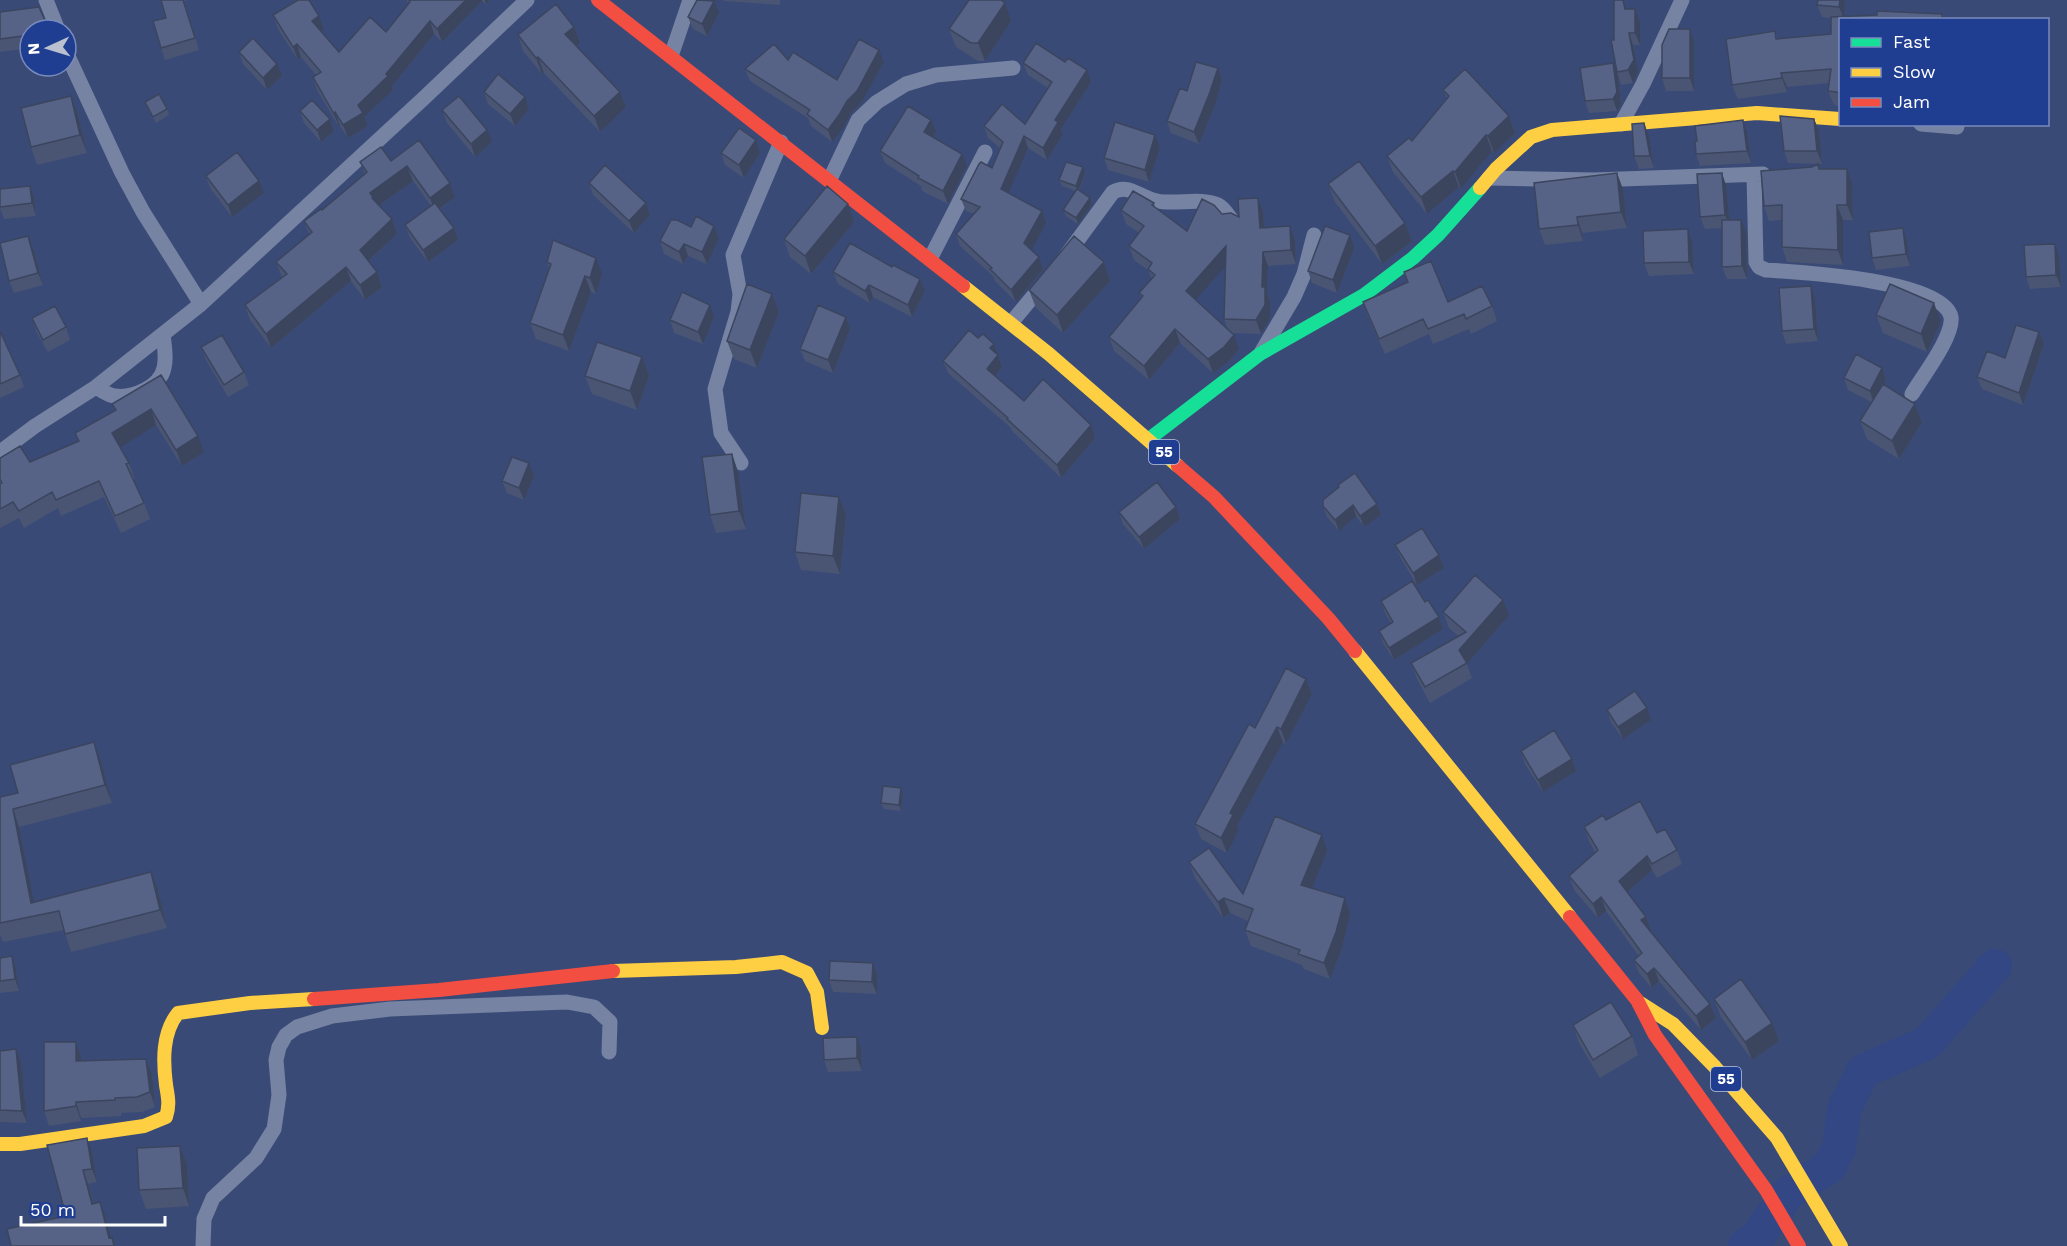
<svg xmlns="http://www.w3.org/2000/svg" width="2067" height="1246" font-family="'Work Sans',sans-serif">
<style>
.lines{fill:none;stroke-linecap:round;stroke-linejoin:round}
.river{stroke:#324784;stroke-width:34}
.street{stroke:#7683a2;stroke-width:15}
.fast{stroke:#16e098;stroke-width:14}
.slow{stroke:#ffcf43;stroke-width:14}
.jam{stroke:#f24e42;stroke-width:14}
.wall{fill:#4a5574;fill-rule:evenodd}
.shaded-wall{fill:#3c455e}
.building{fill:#566387;stroke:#3c455e;stroke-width:1.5}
.labels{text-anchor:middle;stroke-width:5;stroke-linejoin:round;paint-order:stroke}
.shield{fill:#203e91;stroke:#bcc5de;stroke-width:1.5}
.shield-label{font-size:15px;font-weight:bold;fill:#fff}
</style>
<rect width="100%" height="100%" fill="#3a4a77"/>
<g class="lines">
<path class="river" d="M 1745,1246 L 1758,1237 L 1787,1194 L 1829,1167 L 1839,1148 L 1844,1109 L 1863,1071 L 1927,1043 L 1995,966"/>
<path class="street" d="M 46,0 L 58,30
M 66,52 L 122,173 L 143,212 L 201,304
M 671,56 L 690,0
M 1621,124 L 1643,84 L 1682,0
M 1921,124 L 1957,127
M 1754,175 L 1756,262 L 1759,267 L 1766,270 C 1799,272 1943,280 1951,317 C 1954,336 1922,377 1912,394
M 1489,178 L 1594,180 L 1763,174
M 830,179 L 858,120 L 877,102 L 906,84 L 936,75 L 1013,68
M 1066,256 L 1113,192 C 1129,183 1140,198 1157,201 C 1177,205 1199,197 1218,205 C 1224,208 1227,214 1231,219
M 930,259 L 985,152
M 1011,323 L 1045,282
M 1262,351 L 1294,297 L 1304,274 L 1314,235
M 96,387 C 101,390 108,395 114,396 C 132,399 160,387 164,368 C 167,357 164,345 163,334
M 0,452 L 35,426 L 96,387 L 201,304 L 424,98 L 527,0
M 741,463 L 721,433 L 715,389 L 738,312 L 740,294 L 733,255 L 781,142
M 203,1246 L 204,1219 L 213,1198 L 256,1158 L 274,1129 L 279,1095 L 276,1060 L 279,1047 L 286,1035 L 297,1027 L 332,1016 L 390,1009 L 567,1002 L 594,1007 L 610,1022 L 609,1052"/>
<path class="fast" d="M 1149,439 L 1260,354 L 1364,295 L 1413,258 L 1438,235 L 1480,188"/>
<path class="slow" d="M 1480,188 L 1496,169 L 1531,137 L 1552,130 L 1757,113 L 1840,119
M 963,286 L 1049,354 L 1178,466
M 1355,651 L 1570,917
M 613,971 L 736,967 L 782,962 L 807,973 L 817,992 L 822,1028
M 1640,1003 L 1673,1024 L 1715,1067 L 1777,1138 L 1841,1246
M 0,1144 L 20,1144 L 144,1126 L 166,1117 C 170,1105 168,1097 166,1085 C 163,1061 162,1033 178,1013 L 250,1003 L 314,999"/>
<path class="jam" d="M 598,0 L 963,286
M 1178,466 L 1214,497 L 1328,618 L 1355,651
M 1570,917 L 1637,1000 L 1655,1035 L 1766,1190 L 1799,1246
M 314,999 L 439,990 L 613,971"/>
</g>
<path class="wall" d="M 161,0 L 189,0 L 184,1 L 199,50 L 165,60 L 161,48 L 166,18 Z
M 407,0 L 490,0 L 486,4 L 482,1 L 442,42 L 434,34 L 392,86 L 393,90 L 364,117 L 368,126 L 348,138 L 340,126 L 339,127 L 317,90 L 313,77 L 316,75 L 301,57 L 298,60 L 278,29 L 273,15 L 324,30 L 321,31 L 339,52 L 386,32 L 408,4 Z
M 724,0 L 780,0 L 780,5 L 724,1 Z
M 1845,0 L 1844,17 L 1942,14 L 1944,20 L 1840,20 L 1840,106 L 1834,105 L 1828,91 L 1829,83 L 1787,87 L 1787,92 L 1738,99 L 1732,85 L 1775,31 L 1778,39 L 1831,34 L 1831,18 L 1822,17 L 1817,5 Z
M 1627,9 L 1640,22 L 1640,45 L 1633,45 L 1638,72 L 1633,83 L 1621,85 L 1617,72 L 1614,40 Z
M 0,12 L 30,30 L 30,48 L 0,52 Z
M 719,13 L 707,36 L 693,29 L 688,17 Z
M 1011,21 L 985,61 L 978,61 L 956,47 L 949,29 Z
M 574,27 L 580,43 L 576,46 L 620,92 L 626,107 L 600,132 L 544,73 L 542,74 L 523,51 L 518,35 Z
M 1694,41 L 1694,91 L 1666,91 L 1662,78 Z
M 239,52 L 282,76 L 267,90 L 243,64 Z
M 788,60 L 837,80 L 884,62 L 861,103 L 851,113 L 844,127 L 832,142 L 811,126 L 808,118 L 750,81 L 745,69 Z
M 1023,63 L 1091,82 L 1061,129 L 1063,134 L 1047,160 L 1028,148 L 1008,193 L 1046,223 L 1031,250 L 1039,257 L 1043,269 L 1016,302 L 995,281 L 993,276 L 960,246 L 956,234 L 974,214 L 966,211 L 961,199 L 992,168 L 1000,148 L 988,138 L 984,126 L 1025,124 L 1048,88 L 1028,75 Z
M 1613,63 L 1618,76 L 1621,104 L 1617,111 L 1589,113 L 1585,101 Z
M 1218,68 L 1222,80 L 1215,105 L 1199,144 L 1171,133 L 1167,121 L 1187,91 Z
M 1443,90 L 1509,116 L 1515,133 L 1494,153 L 1492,151 L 1461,189 L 1459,187 L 1427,214 L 1393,172 L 1387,156 L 1412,141 L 1447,99 Z
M 484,92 L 529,109 L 515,126 L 488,104 Z
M 71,96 L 78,115 L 87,153 L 37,165 L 31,147 Z
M 145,102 L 167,109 L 169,115 L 156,123 L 147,108 Z
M 442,110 L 492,142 L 475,157 L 447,123 Z
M 300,111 L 330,119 L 334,131 L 321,142 L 304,123 Z
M 1814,119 L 1819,131 L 1822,164 L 1788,163 L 1784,151 Z
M 936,132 L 933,137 L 967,166 L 948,204 L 922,191 L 921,186 L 885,163 L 880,151 Z
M 1747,132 L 1751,163 L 1700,166 L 1696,154 Z
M 1155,135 L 1160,147 L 1149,182 L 1108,170 L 1104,158 Z
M 1649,136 L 1654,168 L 1639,169 L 1634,156 Z
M 756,140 L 760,153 L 744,178 L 725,165 L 721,153 Z
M 391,161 L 450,183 L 455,197 L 440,209 L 454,228 L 458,240 L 428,262 L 410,238 L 405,225 L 431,206 L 413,181 L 379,206 L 392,219 L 397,234 L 369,261 L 377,272 L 382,287 L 365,300 L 351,281 L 271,348 L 250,320 L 245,305 L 282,277 L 276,262 L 309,234 L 304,221 L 322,210 L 365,174 L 360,162 Z
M 1820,169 L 1852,184 L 1853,220 L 1843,220 L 1843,265 L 1787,262 L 1782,247 L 1782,220 L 1769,221 L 1764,206 Z
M 1085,173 L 1079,191 L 1090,198 L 1092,204 L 1078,224 L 1066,216 L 1063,210 L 1076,191 L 1062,186 L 1059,180 Z
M 206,176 L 264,193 L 232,217 L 210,188 Z
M 589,183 L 646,203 L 650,215 L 634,233 L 593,195 Z
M 1328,184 L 1405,223 L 1412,241 L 1382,264 L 1335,202 Z
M 1726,185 L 1729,220 L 1746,232 L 1747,279 L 1727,279 L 1722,267 L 1722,228 L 1705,229 L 1700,217 Z
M 30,186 L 34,198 L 36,216 L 4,219 L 0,208 L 0,189 Z
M 1623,189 L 1627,228 L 1582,233 L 1583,241 L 1545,245 L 1539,229 Z
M 1258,198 L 1263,212 L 1264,228 L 1290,226 L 1295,240 L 1296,264 L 1268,266 L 1267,293 L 1270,301 L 1270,318 L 1261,334 L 1232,333 L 1239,349 L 1229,361 L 1213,373 L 1180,343 L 1149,380 L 1114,351 L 1109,337 L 1141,298 L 1139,293 L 1152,279 L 1148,270 L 1134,260 L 1129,246 L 1139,233 L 1126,224 L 1121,210 L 1154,203 L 1155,208 L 1187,231 L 1222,214 L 1239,217 ZM 1225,266 L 1224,319 L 1228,330 L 1195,300 Z
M 854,222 L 811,274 L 790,257 L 784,239 Z
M 714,226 L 719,238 L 707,264 L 688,256 L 683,264 L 664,254 L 660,241 L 691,227 Z
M 1903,228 L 1907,241 L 1910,266 L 1876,270 L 1872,258 Z
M 1688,229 L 1692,242 L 1694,274 L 1649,276 L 1644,263 Z
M 28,236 L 33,248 L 43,285 L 14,293 L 9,281 Z
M 1354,248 L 1337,293 L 1312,283 L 1308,271 Z
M 2059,256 L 2061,287 L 2030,289 L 2026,277 Z
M 547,262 L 602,274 L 596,294 L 591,292 L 569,351 L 536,339 L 530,323 L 549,269 Z
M 1104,262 L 1110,281 L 1063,333 L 1036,308 L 1029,290 Z
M 892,267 L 920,279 L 925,291 L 912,317 L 873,297 L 870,303 L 838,284 L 833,272 Z
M 1811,286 L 1815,298 L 1818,341 L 1786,344 L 1782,331 Z
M 772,294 L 779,312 L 757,368 L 734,359 L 727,341 Z
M 1363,302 L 1448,302 L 1492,306 L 1497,321 L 1471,334 L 1469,329 L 1433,344 L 1429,334 L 1385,354 L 1368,317 Z
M 1876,315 L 1941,322 L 1927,352 L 1883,333 Z
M 714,317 L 703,344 L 674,333 L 670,320 Z
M 846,317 L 850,329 L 833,373 L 805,361 L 800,349 Z
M 32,318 L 66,327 L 70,340 L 48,352 L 36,331 Z
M 0,331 L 20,375 L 24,387 L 0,398 Z
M 2039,332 L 2044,344 L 2023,405 L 1982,389 L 1977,377 L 2005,358 Z
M 978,338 L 994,344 L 1002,367 L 995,376 L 1024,401 L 1091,425 L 1095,438 L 1061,478 L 1012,431 L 1011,428 L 948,373 L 943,361 Z
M 201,347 L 244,372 L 249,385 L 228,397 L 206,360 Z
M 1882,368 L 1886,380 L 1884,384 L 1915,404 L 1922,422 L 1899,459 L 1867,439 L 1860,421 L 1871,402 L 1848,390 L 1844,378 Z
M 161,375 L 204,452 L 182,466 L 156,425 L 120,447 L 129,463 L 135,479 L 133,480 L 144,503 L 150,519 L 121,533 L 104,497 L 61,516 L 58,508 L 24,528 L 19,518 L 0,528 L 0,458 L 30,462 L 78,441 L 75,433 L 115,411 L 112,404 Z
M 585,376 L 649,376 L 637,410 L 592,394 Z
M 732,454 L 738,472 L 746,529 L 716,533 L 710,515 Z
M 534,476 L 524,500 L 507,493 L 502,481 Z
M 1338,485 L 1377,504 L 1381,515 L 1364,527 L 1356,516 L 1339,531 L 1327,517 L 1323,506 L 1339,487 Z
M 839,497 L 846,515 L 840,574 L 801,570 L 795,552 Z
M 1119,512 L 1180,519 L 1144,549 L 1123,524 Z
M 1395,545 L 1439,555 L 1444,568 L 1417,585 L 1400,557 Z
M 1381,601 L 1425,602 L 1439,617 L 1443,629 L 1394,660 L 1383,643 L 1379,631 L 1391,623 L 1385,613 Z
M 1443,612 L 1509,615 L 1467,664 L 1472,678 L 1430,703 L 1417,679 L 1411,663 L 1458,636 L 1449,628 Z
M 1306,679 L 1312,694 L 1286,744 L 1283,742 L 1237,826 L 1239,830 L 1227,853 L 1201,839 L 1195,824 L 1255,728 Z
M 1607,710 L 1651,720 L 1623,739 L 1611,722 Z
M 94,742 L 101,761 L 112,803 L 19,827 L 34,902 L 158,890 L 167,928 L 71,952 L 64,930 L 3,942 L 0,935 L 0,797 L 18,793 Z
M 1521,751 L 1572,759 L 1576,771 L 1543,792 L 1525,764 Z
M 903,795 L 901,811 L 884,809 L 881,803 Z
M 1606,820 L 1657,833 L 1677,850 L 1682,864 L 1657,878 L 1652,870 L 1627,892 L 1646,917 L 1650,931 L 1710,1004 L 1716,1018 L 1701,1030 L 1659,981 L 1652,988 L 1639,973 L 1634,960 L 1639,956 L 1606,911 L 1598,918 L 1574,890 L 1569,876 L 1595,852 L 1589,841 L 1584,827 Z
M 1327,851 L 1312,888 L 1350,914 L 1342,948 L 1330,979 L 1304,969 L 1302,965 L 1251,946 L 1245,930 L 1248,921 L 1230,913 L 1223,918 L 1195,878 L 1189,862 L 1243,894 Z
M 12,956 L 16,969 L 19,991 L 0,993 L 0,958 Z
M 873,963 L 877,975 L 877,994 L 833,992 L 829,980 Z
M 1714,999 L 1772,1023 L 1779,1041 L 1752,1060 L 1721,1017 Z
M 1573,1025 L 1632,1036 L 1638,1055 L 1600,1078 L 1579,1043 Z
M 861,1049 L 862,1071 L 828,1072 L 824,1060 Z
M 0,1051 L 21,1062 L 27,1123 L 0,1122 Z
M 81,1057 L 81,1061 L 146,1059 L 152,1074 L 155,1107 L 142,1112 L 121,1113 L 121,1116 L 81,1118 L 81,1121 L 49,1126 L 44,1111 Z
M 47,1145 L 92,1152 L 97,1182 L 88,1184 L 94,1203 L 105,1215 L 110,1237 L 115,1246 L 66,1216 Z
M 180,1146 L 187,1164 L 189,1206 L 146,1209 L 139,1190 Z"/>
<path class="shaded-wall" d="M 466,0 L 482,0 L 482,1 L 442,42 L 437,29 Z
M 485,0 L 490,0 L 486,4 Z
M 1840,0 L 1845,0 L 1844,19 L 1839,7 Z
M 714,1 L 719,13 L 707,36 L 702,24 Z
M 1005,3 L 1011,21 L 985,61 L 978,43 Z
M 1635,9 L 1640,22 L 1640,45 L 1635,33 Z
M 319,16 L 324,30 L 317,34 L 312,21 Z
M 430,21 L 434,34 L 392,86 L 393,90 L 364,117 L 368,126 L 348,138 L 343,125 L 358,105 L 386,74 Z
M 574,27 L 580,43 L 571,50 L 565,34 Z
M 1690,29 L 1694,41 L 1694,91 L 1690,78 Z
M 1629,33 L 1633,45 L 1638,72 L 1633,83 L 1628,70 Z
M 297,44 L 301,57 L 298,60 L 293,47 Z
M 879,50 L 884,62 L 861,103 L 851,113 L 844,127 L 832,142 L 828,130 Z
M 538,57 L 544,73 L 542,74 L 536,58 Z
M 1613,63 L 1618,76 L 1621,104 L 1617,111 L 1613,99 Z
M 277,64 L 282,76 L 267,90 L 263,78 Z
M 1218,68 L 1222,80 L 1215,105 L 1199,144 L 1194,132 Z
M 1087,70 L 1091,82 L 1061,129 L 1063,134 L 1047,160 L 1043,148 L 1055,120 Z
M 1781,73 L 1787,87 L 1787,92 L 1782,78 Z
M 620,92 L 626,107 L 600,132 L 594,116 Z
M 71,96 L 78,115 L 87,153 L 80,135 Z
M 525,97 L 529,109 L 515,126 L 510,114 Z
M 335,112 L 340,126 L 339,127 L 334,114 Z
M 1509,116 L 1515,133 L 1494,153 L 1488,136 Z
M 330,119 L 334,131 L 321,142 L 317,130 Z
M 1814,119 L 1819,131 L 1822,164 L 1817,151 Z
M 931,120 L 936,132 L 928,144 L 924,132 Z
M 1743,120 L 1747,132 L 1751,163 L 1747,151 Z
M 1644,123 L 1649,136 L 1654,168 L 1650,156 Z
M 487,130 L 492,142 L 475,157 L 471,144 Z
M 1155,135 L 1160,147 L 1149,182 L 1145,170 Z
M 1486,135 L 1492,151 L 1461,189 L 1455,172 Z
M 1024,136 L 1028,148 L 1005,201 L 1001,189 Z
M 756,140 L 760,153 L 744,178 L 739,165 Z
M 962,154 L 967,166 L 948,204 L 943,191 Z
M 407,166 L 413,181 L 377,207 L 377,213 L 370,193 Z
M 1083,167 L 1085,173 L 1078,192 L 1076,186 Z
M 1847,169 L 1852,184 L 1853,220 L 1847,205 Z
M 1453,171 L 1459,187 L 1427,214 L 1421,197 Z
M 1617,173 L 1623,189 L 1627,228 L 1621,212 Z
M 1722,173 L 1726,185 L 1730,227 L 1725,215 Z
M 259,181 L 264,193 L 232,217 L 228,205 Z
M 450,183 L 455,197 L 435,212 L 430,198 Z
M 30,186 L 34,198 L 36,216 L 32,203 Z
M 1090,198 L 1092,204 L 1078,224 L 1076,218 Z
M 1258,198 L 1263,212 L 1265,242 L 1260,228 Z
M 646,203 L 650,215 L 634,233 L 629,221 Z
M 848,204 L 854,222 L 811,274 L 805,256 Z
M 1837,205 L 1843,220 L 1843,265 L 1838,250 Z
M 1042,211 L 1046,223 L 1029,255 L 1024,243 Z
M 1577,217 L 1582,233 L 1583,241 L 1578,225 Z
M 392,219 L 397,234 L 365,264 L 360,250 Z
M 1741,220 L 1746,232 L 1747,279 L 1742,266 Z
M 1405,223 L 1412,241 L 1382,264 L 1375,246 Z
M 714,226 L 719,238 L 707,264 L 702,252 Z
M 1290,226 L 1295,240 L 1296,264 L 1291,250 Z
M 454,228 L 458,240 L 428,262 L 423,250 Z
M 1903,228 L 1907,241 L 1910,266 L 1906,254 Z
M 1688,229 L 1692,242 L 1694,274 L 1689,262 Z
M 1350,235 L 1354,248 L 1337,293 L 1333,280 Z
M 28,236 L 33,248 L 43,285 L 38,273 Z
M 684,244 L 688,256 L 683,264 L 679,252 Z
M 2055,244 L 2059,256 L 2061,287 L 2056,275 Z
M 1226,246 L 1231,260 L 1191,305 L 1186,291 Z
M 1263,252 L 1268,266 L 1267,293 L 1270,301 L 1270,318 L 1261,334 L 1256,320 L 1262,287 Z
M 1039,257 L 1043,269 L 1016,302 L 1011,290 Z
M 596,258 L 602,274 L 596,294 L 590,278 Z
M 1104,262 L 1110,281 L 1063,333 L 1057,315 Z
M 346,267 L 351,281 L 271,348 L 266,334 Z
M 377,272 L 382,287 L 365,300 L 360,285 Z
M 585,276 L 591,292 L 569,351 L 563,335 Z
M 920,279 L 925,291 L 912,317 L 908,305 Z
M 869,285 L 873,297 L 870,303 L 865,291 Z
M 1811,286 L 1815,298 L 1818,341 L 1814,329 Z
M 772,294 L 779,312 L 757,368 L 750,350 Z
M 1934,303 L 1941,322 L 1927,352 L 1921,334 Z
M 710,305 L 714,317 L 703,344 L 698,332 Z
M 846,317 L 850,329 L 833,373 L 828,360 Z
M 1175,329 L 1180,343 L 1149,380 L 1144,366 Z
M 2039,332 L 2044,344 L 2023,405 L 2019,393 Z
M 1234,335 L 1239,349 L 1229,361 L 1213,373 L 1208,359 Z
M 994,344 L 1002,367 L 991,381 L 987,369 L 990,348 Z
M 642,357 L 649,376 L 637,410 L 630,391 Z
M 1882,368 L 1886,380 L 1874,404 L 1870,391 Z
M 1915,404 L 1922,422 L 1899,459 L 1892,441 Z
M 151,409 L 156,425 L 118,449 L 112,433 Z
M 1091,425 L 1095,438 L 1061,478 L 1057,465 Z
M 198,436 L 204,452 L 182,466 L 176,450 Z
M 732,454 L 738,472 L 746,529 L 739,511 Z
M 529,463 L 534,476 L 524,500 L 519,488 Z
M 839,497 L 846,515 L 840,574 L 833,556 Z
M 1377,504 L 1381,515 L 1364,527 L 1360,516 Z
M 1353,505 L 1356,516 L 1339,531 L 1335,520 Z
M 1176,507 L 1180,519 L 1144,549 L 1139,537 Z
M 1439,555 L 1444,568 L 1417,585 L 1413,573 Z
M 1503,600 L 1509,615 L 1467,664 L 1459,650 Z
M 1439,617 L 1443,629 L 1394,660 L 1389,648 Z
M 1306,679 L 1312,694 L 1286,744 L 1281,729 Z
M 1647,708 L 1651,720 L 1623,739 L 1618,727 Z
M 1277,727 L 1283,742 L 1237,826 L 1239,830 L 1227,853 L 1221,838 L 1230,813 Z
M 94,742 L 101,761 L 112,803 L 105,785 Z
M 1572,759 L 1576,771 L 1543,792 L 1538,780 Z
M 901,788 L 903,795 L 901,811 L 899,805 Z
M 13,809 L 19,827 L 37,916 L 31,903 Z
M 1322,835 L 1327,851 L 1307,901 L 1301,885 Z
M 1647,856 L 1652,870 L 1624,895 L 1619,881 Z
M 151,872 L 158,890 L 167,928 L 160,910 Z
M 1601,897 L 1606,911 L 1598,918 L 1593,904 Z
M 1224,898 L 1230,913 L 1223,918 L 1218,902 Z
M 1345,898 L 1350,914 L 1342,948 L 1330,979 L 1324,963 Z
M 1646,917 L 1651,931 L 1646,934 L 1641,920 Z
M 12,956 L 16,969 L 19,991 L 15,979 Z
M 873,963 L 877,975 L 877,994 L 872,982 Z
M 1654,968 L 1659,981 L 1652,988 L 1647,974 Z
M 1710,1004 L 1716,1018 L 1701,1030 L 1696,1016 Z
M 1772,1023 L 1779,1041 L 1752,1060 L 1745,1042 Z
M 857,1037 L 861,1049 L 862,1071 L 857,1058 Z
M 76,1042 L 81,1057 L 81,1076 L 76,1061 Z
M 16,1049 L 21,1062 L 27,1123 L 22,1111 Z
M 146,1059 L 152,1074 L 155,1107 L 150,1092 Z
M 76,1102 L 81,1118 L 81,1121 L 76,1106 Z
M 87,1138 L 92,1152 L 97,1182 L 92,1169 Z
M 180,1146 L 187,1164 L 189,1206 L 183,1188 Z
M 83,1170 L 88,1184 L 97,1217 L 92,1204 Z
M 100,1202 L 105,1215 L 113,1246 L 109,1238 Z"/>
<path class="building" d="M 161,0 L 183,0 L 195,38 L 161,48 L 153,21 L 166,18 Z
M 298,0 L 309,0 L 319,16 L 312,21 L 339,52 L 370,17 L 386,32 L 410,2 L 409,0 L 466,0 L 437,29 L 430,21 L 386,74 L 388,76 L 358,105 L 363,113 L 343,125 L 335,112 L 334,114 L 313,77 L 321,72 L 297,44 L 293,47 L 273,15 Z
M 697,0 L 714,1 L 702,24 L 688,17 Z
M 969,0 L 1001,0 L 1005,3 L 978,43 L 971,43 L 949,29 Z
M 1614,0 L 1623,0 L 1625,9 L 1635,9 L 1635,33 L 1629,33 L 1634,60 L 1628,70 L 1617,72 L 1611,40 L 1614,40 Z
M 1818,0 L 1840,0 L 1839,7 L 1817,5 Z
M 556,4 L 574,27 L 565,34 L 620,92 L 594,116 L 538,57 L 536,58 L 518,35 Z
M 39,7 L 47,25 L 48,30 L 30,30 L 30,35 L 0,39 L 0,12 Z
M 1877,11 L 1942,14 L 1942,20 L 1840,20 L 1840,93 L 1836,92 L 1828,91 L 1831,69 L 1781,73 L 1782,78 L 1732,85 L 1726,39 L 1775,31 L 1776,39 L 1831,34 L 1831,17 L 1877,15 Z
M 1669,29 L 1690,29 L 1690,78 L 1662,78 L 1662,45 Z
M 253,38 L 277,64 L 263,78 L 239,52 Z
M 859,39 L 879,50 L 857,91 L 847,101 L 839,115 L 828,130 L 807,114 L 810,110 L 745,69 L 774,44 L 788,60 L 793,52 L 837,80 Z
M 1036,43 L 1065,62 L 1068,58 L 1087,70 L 1055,120 L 1058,122 L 1043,148 L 1024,136 L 1001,189 L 1042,211 L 1024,243 L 1039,257 L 1011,290 L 990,269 L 992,268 L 956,234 L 980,207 L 961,199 L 979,164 L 981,162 L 992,168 L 1003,142 L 984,126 L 1002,104 L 1025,124 L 1052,82 L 1023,63 Z
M 1196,62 L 1218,68 L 1210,92 L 1194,132 L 1167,121 L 1180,88 L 1187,91 Z
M 1613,63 L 1617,92 L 1613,99 L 1585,101 L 1580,68 Z
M 1465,69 L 1509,116 L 1488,136 L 1486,135 L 1455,172 L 1453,171 L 1421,197 L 1387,156 L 1409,138 L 1412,141 L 1449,96 L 1443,90 Z
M 498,74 L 525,97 L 510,114 L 484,92 Z
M 159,94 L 167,109 L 153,117 L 145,102 Z
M 71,96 L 80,135 L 31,147 L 21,108 Z
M 459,96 L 487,130 L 471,144 L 442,110 Z
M 312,100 L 330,119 L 317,130 L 300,111 Z
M 908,106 L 931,120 L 924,132 L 962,154 L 943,191 L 918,178 L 919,176 L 880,151 Z
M 1780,116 L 1814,119 L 1817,151 L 1784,151 Z
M 1743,120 L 1747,151 L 1696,154 L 1695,141 L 1697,141 L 1695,126 Z
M 1115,122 L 1155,135 L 1145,170 L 1104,158 Z
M 1644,123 L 1650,156 L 1634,156 L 1632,124 Z
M 739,128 L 756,140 L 739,165 L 721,153 Z
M 419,140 L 450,183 L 430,198 L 407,166 L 370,193 L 373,197 L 372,198 L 392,219 L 360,250 L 377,272 L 360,285 L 346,267 L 266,334 L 245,305 L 287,274 L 276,262 L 312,232 L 304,221 L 321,209 L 322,210 L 367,172 L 360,162 L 381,147 L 391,161 Z
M 237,152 L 259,181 L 228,205 L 206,176 Z
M 1359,161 L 1405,223 L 1375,246 L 1328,184 Z
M 1066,162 L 1083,167 L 1076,186 L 1059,180 Z
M 1818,164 L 1819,169 L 1847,169 L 1847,205 L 1837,205 L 1838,250 L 1782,247 L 1782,205 L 1764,206 L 1761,171 L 1812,167 Z
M 605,165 L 646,203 L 629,221 L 589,183 Z
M 1617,173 L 1621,212 L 1577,217 L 1578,225 L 1539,229 L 1534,183 Z
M 1722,173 L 1725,215 L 1700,217 L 1697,174 Z
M 30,186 L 32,203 L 0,207 L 0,189 Z
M 827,186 L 848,204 L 805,256 L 784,239 Z
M 1077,189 L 1090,198 L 1076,218 L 1063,210 Z
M 1133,191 L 1154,203 L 1152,205 L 1187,231 L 1202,199 L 1214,205 L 1222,214 L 1231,213 L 1239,217 L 1238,199 L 1258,198 L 1260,228 L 1290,226 L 1291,250 L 1263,252 L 1262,287 L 1265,287 L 1265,305 L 1256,320 L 1224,319 L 1226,246 L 1186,291 L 1234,335 L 1224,347 L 1208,359 L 1175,329 L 1144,366 L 1109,337 L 1143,296 L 1139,293 L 1155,275 L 1148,269 L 1152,263 L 1129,246 L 1144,226 L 1121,210 Z
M 435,203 L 454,228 L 423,250 L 405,225 Z
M 696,216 L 714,226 L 702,252 L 684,244 L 679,252 L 660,241 L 671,220 L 677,220 L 691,227 Z
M 1722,220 L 1741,220 L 1742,266 L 1722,267 Z
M 1325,226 L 1350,235 L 1333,280 L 1308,271 Z
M 1903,228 L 1906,254 L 1872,258 L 1869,232 Z
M 1688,229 L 1689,262 L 1644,263 L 1643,231 Z
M 28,236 L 38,273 L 9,281 L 0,243 Z
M 1074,236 L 1104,262 L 1057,315 L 1029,290 Z
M 553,240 L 596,258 L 590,278 L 585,276 L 563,335 L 530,323 L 551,264 L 547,262 Z
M 850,243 L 892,267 L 893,265 L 920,279 L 908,305 L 869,285 L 865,291 L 833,272 Z
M 2055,244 L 2056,275 L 2026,277 L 2024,245 Z
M 1431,261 L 1448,302 L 1482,286 L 1492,306 L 1466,319 L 1464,314 L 1428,329 L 1423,319 L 1379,339 L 1363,302 L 1408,282 L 1404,272 Z
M 747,284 L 772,294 L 750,350 L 727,341 Z
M 1890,284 L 1934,303 L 1921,334 L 1876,315 Z
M 1811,286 L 1814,329 L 1782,331 L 1779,288 Z
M 682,292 L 710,305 L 698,332 L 670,320 Z
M 818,305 L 846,317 L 828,360 L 800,349 Z
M 55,306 L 66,327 L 43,340 L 32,318 Z
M 2016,325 L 2039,332 L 2019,393 L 1977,377 L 1987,351 L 2005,358 Z
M 969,330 L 978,338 L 983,334 L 994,344 L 990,348 L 998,355 L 987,369 L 1024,401 L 1043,379 L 1091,425 L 1057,465 L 1007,419 L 1008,418 L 943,361 Z
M 0,331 L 20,375 L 0,384 Z
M 222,335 L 244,372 L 224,385 L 201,347 Z
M 597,342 L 642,357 L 630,391 L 585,376 Z
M 1856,354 L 1882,368 L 1870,391 L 1844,378 Z
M 161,375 L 198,436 L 176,450 L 151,409 L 112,433 L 129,463 L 126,464 L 144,503 L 115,516 L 99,481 L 56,500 L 52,492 L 19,511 L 13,502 L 0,509 L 0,484 L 2,483 L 0,479 L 0,458 L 20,446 L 30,462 L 79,441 L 75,433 L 116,410 L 112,404 Z
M 1883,384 L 1915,404 L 1892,441 L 1860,421 Z
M 732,454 L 739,511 L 710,515 L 702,457 Z
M 512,457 L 529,463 L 519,488 L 502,481 Z
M 1355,473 L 1377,504 L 1360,516 L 1353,505 L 1335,520 L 1323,506 L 1323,500 L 1339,487 L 1338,485 Z
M 1157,482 L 1176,507 L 1139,537 L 1119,512 Z
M 801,493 L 839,497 L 833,556 L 795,552 Z
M 1422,528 L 1439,555 L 1413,573 L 1395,545 Z
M 1475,575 L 1503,600 L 1459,650 L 1467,663 L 1425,687 L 1411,663 L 1466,632 L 1443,612 Z
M 1412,581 L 1425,602 L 1428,600 L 1439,617 L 1389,648 L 1379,631 L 1393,622 L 1381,601 Z
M 1286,668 L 1306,679 L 1281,729 L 1277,727 L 1230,813 L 1233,815 L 1221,838 L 1195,824 L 1249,724 L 1255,728 Z
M 1635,691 L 1647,708 L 1618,727 L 1607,710 Z
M 1554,730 L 1572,759 L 1538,780 L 1521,751 Z
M 94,742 L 105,785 L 13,809 L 31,903 L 151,872 L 160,910 L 65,934 L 59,911 L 0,923 L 0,797 L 18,793 L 10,765 Z
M 883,786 L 901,788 L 899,805 L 881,803 Z
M 1640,801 L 1657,833 L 1665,829 L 1677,850 L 1652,864 L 1647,856 L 1619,881 L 1646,917 L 1641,920 L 1710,1004 L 1696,1016 L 1654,968 L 1647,974 L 1634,960 L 1642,953 L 1601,897 L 1593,904 L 1569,876 L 1598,850 L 1584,827 L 1603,815 L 1606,820 Z
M 1275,816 L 1322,835 L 1301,885 L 1345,898 L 1336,932 L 1324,963 L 1298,954 L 1300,950 L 1245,930 L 1253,909 L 1224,898 L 1218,902 L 1189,862 L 1209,848 L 1243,894 Z
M 12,956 L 15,979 L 0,981 L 0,958 Z
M 830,961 L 873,963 L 872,982 L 829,980 Z
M 1741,979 L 1772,1023 L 1745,1042 L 1714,999 Z
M 1611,1002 L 1632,1036 L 1593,1060 L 1573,1025 Z
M 857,1037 L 857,1058 L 824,1060 L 823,1038 Z
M 44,1042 L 76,1042 L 76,1061 L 146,1059 L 150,1092 L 137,1097 L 115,1098 L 115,1100 L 76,1102 L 76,1106 L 44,1111 Z
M 16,1049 L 22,1111 L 0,1110 L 0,1051 Z
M 87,1138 L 92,1169 L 83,1170 L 92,1204 L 100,1202 L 109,1238 L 112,1237 L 114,1246 L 11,1246 L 7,1229 L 66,1216 L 47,1145 Z
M 180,1146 L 183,1188 L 139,1190 L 137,1148 Z"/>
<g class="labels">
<g class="shield">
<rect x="1149" y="440" width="30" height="24" rx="4.5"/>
<rect x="1711" y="1067" width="30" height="24" rx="4.5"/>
</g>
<g class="shield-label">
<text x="1164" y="457">55</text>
<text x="1726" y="1084">55</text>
</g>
</g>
<rect x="1839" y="18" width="210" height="108" fill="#203e91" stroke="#798bbd" stroke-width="1.5"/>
<rect x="1851" y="38" width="30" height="9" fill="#16e098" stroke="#798bbd" stroke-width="1.5"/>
<text x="1893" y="48" font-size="18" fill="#ffffff">Fast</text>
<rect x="1851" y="68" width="30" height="9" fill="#ffcf43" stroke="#798bbd" stroke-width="1.5"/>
<text x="1893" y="78" font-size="18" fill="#ffffff">Slow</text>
<rect x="1851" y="98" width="30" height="9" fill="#f24e42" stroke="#798bbd" stroke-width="1.5"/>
<text x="1893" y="108" font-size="18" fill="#ffffff">Jam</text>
<g transform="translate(48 48) rotate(266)"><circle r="28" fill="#203e91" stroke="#798bbd" stroke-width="1.5"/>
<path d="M0-4.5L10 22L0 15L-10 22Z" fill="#bac0cf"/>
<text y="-9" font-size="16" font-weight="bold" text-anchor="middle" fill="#ffffff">N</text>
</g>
<path d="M21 1216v9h144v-9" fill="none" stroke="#ffffff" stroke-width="3"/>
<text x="30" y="1216" font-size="18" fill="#ffffff" stroke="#203e91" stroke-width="4.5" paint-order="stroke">50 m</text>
</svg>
